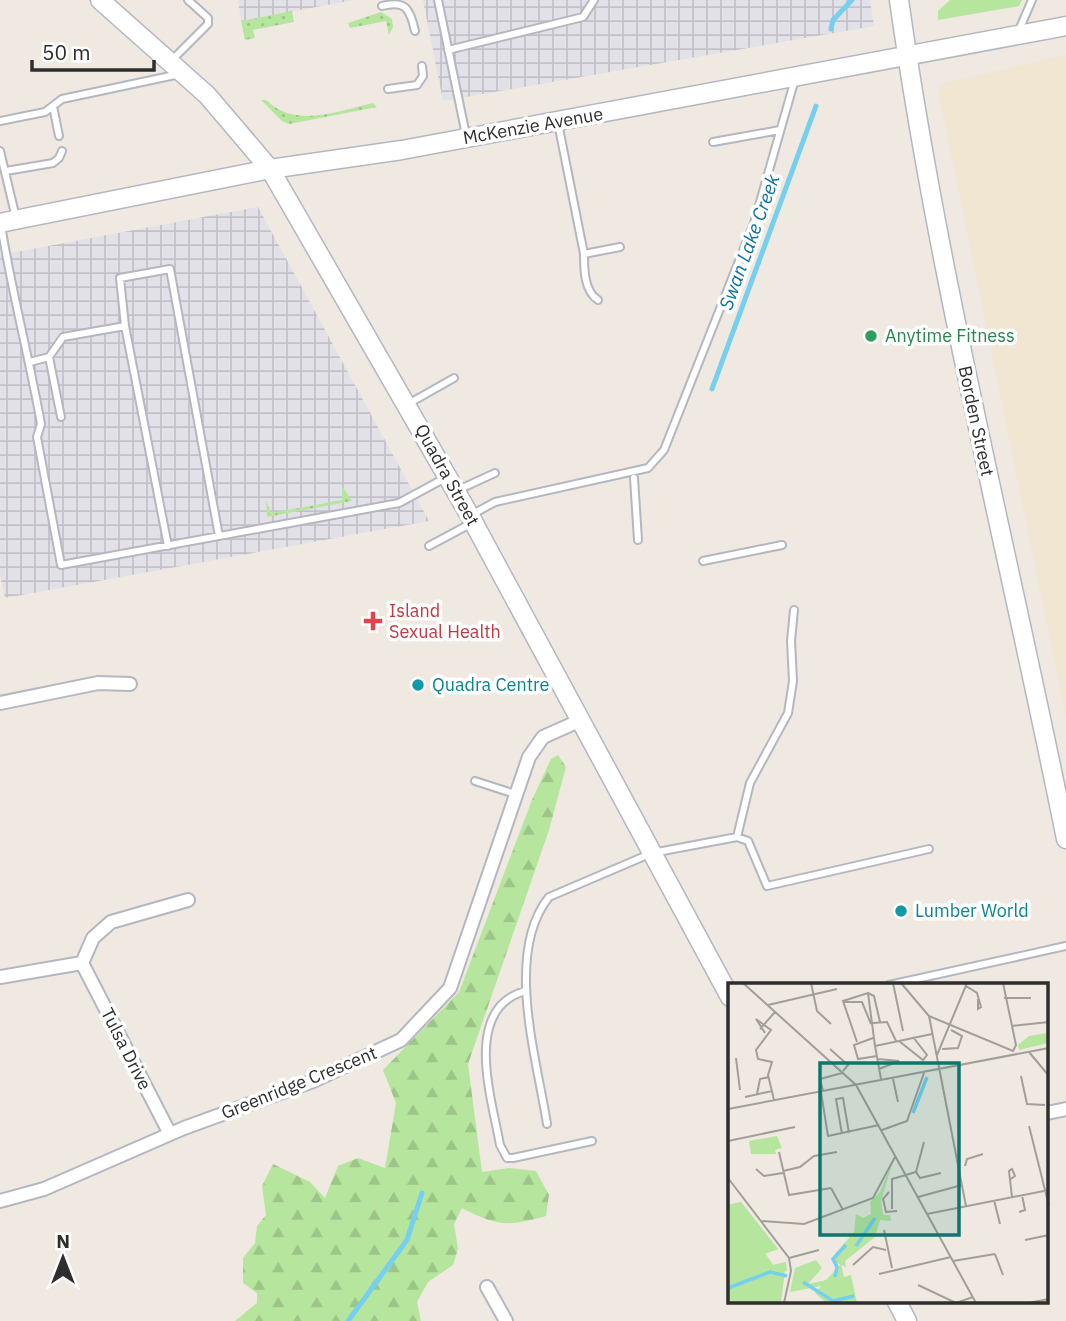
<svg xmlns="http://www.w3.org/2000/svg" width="1066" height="1321" font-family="'IBM Plex Sans',sans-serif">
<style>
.industrial{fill:url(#industrial-grid)}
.education{fill:#f0e6d1}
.grass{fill:#b6e59e}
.forest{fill:url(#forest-firs)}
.garden{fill:url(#garden-dots)}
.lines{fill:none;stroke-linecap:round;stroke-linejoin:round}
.stream{stroke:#75cff0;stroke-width:5}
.lane-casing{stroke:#b4b7c1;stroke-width:10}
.street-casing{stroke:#b4b7c1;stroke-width:16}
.secondary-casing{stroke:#b4b7c1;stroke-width:21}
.lane{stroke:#fff;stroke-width:6}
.street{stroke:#fff;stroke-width:12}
.secondary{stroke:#fff;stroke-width:18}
.leisure-dot{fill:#2e9e5b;stroke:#fff;stroke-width:2.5}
.health-dot{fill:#e0444e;stroke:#fff;stroke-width:2.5}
.culture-dot{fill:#0f9aa8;stroke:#fff;stroke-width:2.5}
.labels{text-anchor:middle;stroke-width:7;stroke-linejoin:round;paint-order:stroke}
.street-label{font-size:18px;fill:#2e2e2e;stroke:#fff}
.leisure-label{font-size:18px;fill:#27864d;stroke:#fff;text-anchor:start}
.health-label{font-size:18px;fill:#be3a42;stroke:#fff;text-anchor:start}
.culture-label{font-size:18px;fill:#0d838f;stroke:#fff;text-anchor:start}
.water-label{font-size:19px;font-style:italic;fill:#0d6fa3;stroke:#fff}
.inset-river{fill:none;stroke:#75cff0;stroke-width:3.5}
.inset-road{fill:none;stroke:#a29e99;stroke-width:2}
.view{fill:#0f766e;fill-opacity:0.15;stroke:#0f766e;stroke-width:3.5}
.inset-edge{fill:none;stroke:#2e2e2e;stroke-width:3.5}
</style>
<defs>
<pattern id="industrial-grid" width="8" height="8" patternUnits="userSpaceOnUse" patternTransform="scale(1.75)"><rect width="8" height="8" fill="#e3e1e8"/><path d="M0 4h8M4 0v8" fill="none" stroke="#c3c1c7"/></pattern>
<pattern id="forest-firs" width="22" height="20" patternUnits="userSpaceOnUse" patternTransform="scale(1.75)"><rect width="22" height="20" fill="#b6e59e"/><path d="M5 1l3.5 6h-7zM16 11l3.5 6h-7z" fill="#9dc588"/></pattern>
<pattern id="garden-dots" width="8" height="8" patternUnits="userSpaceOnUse" patternTransform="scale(1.75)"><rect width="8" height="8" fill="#b6e59e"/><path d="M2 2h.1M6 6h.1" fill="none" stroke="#9dc588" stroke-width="1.8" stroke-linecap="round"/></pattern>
</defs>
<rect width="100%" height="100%" fill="#efe9e1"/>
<path class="industrial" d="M 238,0 L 354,0 L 241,21 Z
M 423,0 L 870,0 L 874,26 L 443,101 Z
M 258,207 L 429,521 L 5,598 L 0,575 L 0,255 Z"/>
<path class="education" d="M 1066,55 L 1066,718 L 939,95 L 940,84 Z"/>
<path class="grass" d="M 950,0 L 1022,0 L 1019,6 L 938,20 L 938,11 Z"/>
<path class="forest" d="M 558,755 L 566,767 L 549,830 L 468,1064 L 482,1172 L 509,1168 L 536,1171 L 549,1195 L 546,1216 C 508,1227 496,1226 462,1208 L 454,1224 L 458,1249 L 453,1265 L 428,1282 L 417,1302 L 421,1321 L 235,1321 L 257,1303 L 257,1293 L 243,1283 L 243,1258 L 255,1243 L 257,1226 L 266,1215 L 262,1186 L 273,1164 L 310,1182 L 325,1198 L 338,1166 L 358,1158 L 385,1168 L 396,1103 L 383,1070 L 459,992 L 532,800 L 551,759 Z"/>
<path class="garden" d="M 292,11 L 294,22 L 253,30 L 255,38 L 245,40 L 241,21 Z
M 381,12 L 392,19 L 393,27 L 389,35 L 386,21 L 350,28 L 348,23 Z
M 261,100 L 266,100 C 296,129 337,111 373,103 L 377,107 L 289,124 L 282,121 Z
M 342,486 L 352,501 L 267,517 L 266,501 L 271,513 L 342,500 Z"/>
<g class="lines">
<path class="stream" d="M 831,29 L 833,20 L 852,0
M 712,389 L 816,106
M 348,1321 L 407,1240 L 422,1193"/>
<g class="lane-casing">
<path id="lane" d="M 438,0 L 466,135
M 382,6 C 406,0 410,9 415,31
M 1019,30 L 1032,0
M 448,50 L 583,17 L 594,0
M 171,61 L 208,24 L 208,18 L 188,0
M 388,89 L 417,85 L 423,76 L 422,66
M 53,106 L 59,136
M 0,121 L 45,112 L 62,99 L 180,74
M 558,123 L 584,254 C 584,269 584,291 598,300
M 713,142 L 780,130
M 0,151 L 16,218
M 6,171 L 53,163 L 59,158 L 62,151
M 1,225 C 12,293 29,357 41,424 L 37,437 L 61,565 L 399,503 L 447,477
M 584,254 L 620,247
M 49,357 L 61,417
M 30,362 L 49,357 L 63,337 L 125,326
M 408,404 L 454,378
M 634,478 L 638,540
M 458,490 L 495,473
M 471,515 L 495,502 L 648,468 L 664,450 L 754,223 L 795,79
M 168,546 L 125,326 L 120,278 L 170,269 L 219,536
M 429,546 L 470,524
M 703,561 L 782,545
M 475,781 L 515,794
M 737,837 L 750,783 L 788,713 L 793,681 L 791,641 L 794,610
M 889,985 L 1066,946
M 525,991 C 462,1009 492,1099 500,1145 L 507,1158 L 513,1158 L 592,1141
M 547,1124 C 537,1059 504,953 549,897 L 652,853 L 737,837 L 748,841 L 767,886 L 929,849"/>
</g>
<g class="street-casing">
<path id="street" d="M 0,703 L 98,683 L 130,684
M 82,963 L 170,1134
M 82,963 L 93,938 L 111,922 L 188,900
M 0,977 L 82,963
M 1047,1113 L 1066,1109
M 0,1201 L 44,1189 L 184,1128 L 313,1081 L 401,1040 L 450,988 L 529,757 L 543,737 L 579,721
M 487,1287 L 506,1321"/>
</g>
<g class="secondary-casing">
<path id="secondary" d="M 100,0 L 207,95 L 270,169 L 470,516 L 730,997
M 899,0 C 939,283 1010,559 1066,839
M 0,223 L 270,169 L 402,150 L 1066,26
M 897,1302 L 907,1321"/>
</g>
<use href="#lane" class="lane"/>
<use href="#street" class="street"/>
<use href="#secondary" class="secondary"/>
</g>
<circle class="leisure-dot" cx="871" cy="336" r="7"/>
<path class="health-dot" d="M369.5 610.5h7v7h7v7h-7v7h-7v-7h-7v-7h7z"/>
<g class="culture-dot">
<circle cx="418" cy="685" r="7"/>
<circle cx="901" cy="911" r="7"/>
</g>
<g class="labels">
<g class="street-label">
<text transform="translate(533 126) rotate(-10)" y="6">McKenzie Avenue</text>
<text transform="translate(976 421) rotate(78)" y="6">Borden Street</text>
<text transform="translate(447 475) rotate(61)" y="6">Quadra Street</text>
<text transform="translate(126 1049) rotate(63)" y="6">Tulsa Drive</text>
<text transform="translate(299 1083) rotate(-22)" y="6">Greenridge Crescent</text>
</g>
<g class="leisure-label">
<text x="885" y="342">Anytime Fitness</text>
</g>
<g class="health-label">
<text x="389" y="617">Island<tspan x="389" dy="21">Sexual Health</tspan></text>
</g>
<g class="culture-label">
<text x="432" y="691">Quadra Centre</text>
<text x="915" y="917">Lumber World</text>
</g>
<g class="water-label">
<text transform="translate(749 242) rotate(-70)" y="7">Swan Lake Creek</text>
</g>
</g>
<g transform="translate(728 983)">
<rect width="320" height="320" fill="#efe9e1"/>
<path d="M 319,50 L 320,60 L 291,67 L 290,62 L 301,53 ZM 49,153 L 54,165 L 47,167 L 48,171 L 23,171 L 21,158 ZM 13,219 L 50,266 L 37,270 L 45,282 L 58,279 L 53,320 L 0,320 L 0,222 ZM 88,277 L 94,285 L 80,301 L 98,297 L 113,281 L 116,294 L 123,292 L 129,320 L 98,320 L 87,310 L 93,303 L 62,309 L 67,285 Z" fill="#b6e59e"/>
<path d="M 165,178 L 153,218 L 155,232 L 162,232 L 163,238 L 152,237 L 147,254 L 117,278 L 118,284 L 108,280 L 106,272 L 126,249 L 128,231 L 135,235 L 143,231 L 142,219 L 152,209 ZM 13,219 L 50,266 L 37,271 L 45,282 L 58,279 L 59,288 L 41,294 L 0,289 L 0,256 L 13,243 L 0,231 L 0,222 Z" fill="#b6e59e"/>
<path d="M 0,289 L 34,293 L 28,304 L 34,320 L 0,320 Z" fill="#b6e59e"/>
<path class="inset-river" d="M 185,130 L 199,94M 128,263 L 147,235M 107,294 L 109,284 L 105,276 L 118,262M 75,299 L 105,318 L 126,313M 0,305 L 42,289 L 59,293"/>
<path class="inset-road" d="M 15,0 L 128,102 L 248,320M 83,0 L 89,28 L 103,41M 165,0 L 175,48M 173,0 L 201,33 L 238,223M 238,3 L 249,10 L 253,24 L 250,26 L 250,16M 140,10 L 146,13 L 152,39M 276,15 L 303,15M 115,19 L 134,19 L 143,41M 40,22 L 109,6M 201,33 L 285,68 L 288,62 L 275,0M 145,40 L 159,39 L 168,58M 284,43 L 321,39M 32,46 L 47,29M 37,50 L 28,36 L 43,47 L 28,67 L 30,76 L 44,79 L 40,92 L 46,117M 145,55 L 126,62 L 130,76 L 149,73M 171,58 L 195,77 L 199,72 L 185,54M 129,59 L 115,18 L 140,10 L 147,63M 102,66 L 120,82 L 115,88M 214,66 L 230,65 L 234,53 L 223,47M 301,69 L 321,93M 209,72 L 239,0M 8,75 L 12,107M 150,76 L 171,78 L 151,86M 293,93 L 299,121 L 317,122M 153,96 L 147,63 L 204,51M 165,96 L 170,119M 95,108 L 92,96 L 114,90M 93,109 L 100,153 L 151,142M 29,111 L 32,96 L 41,94M 17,114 L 44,108M 0,126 L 321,65M 301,143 L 321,223M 154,147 L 179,138 L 196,90M 114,151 L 108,116 L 115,115 L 121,150M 0,158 L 67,144M 51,169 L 61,212 L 103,205M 237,183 L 239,176 L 255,171M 28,186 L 36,193 L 55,190M 55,188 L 72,184 L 86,173 L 109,169M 188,189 L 196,159M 0,195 L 61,275 L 63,288 L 56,320M 283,196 L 287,193 L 284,186 L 281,188 L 284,214M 103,205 L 115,227M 161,209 L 155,216 L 158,229 L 169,228M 190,214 L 234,202M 266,217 L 272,241M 164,226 L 164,196 L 188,189 L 192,195 L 213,190M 291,229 L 297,227 L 294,212M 199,231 L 321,207M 33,238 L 76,241 L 145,215 L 167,174M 156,247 L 164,285M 297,257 L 321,252M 267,271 L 275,292M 61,275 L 91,267M 225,278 L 267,271M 125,282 L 145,264 L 158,267M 151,291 L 223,274M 190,302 L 228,320 L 245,314M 300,320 L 321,316"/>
<path class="view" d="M 92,80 L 231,80 L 231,252 L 92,252 Z"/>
<rect width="320" height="320" class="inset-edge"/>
</g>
<g transform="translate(63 1258)" stroke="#ffffff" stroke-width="5" paint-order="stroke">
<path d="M0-5L12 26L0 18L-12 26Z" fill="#2e2e2e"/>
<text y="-10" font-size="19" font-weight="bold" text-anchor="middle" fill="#2e2e2e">N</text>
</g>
<path d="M32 60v10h122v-10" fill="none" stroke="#2e2e2e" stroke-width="3.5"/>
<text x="42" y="60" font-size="21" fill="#2e2e2e" stroke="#ffffff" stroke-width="5" paint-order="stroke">50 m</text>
</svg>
